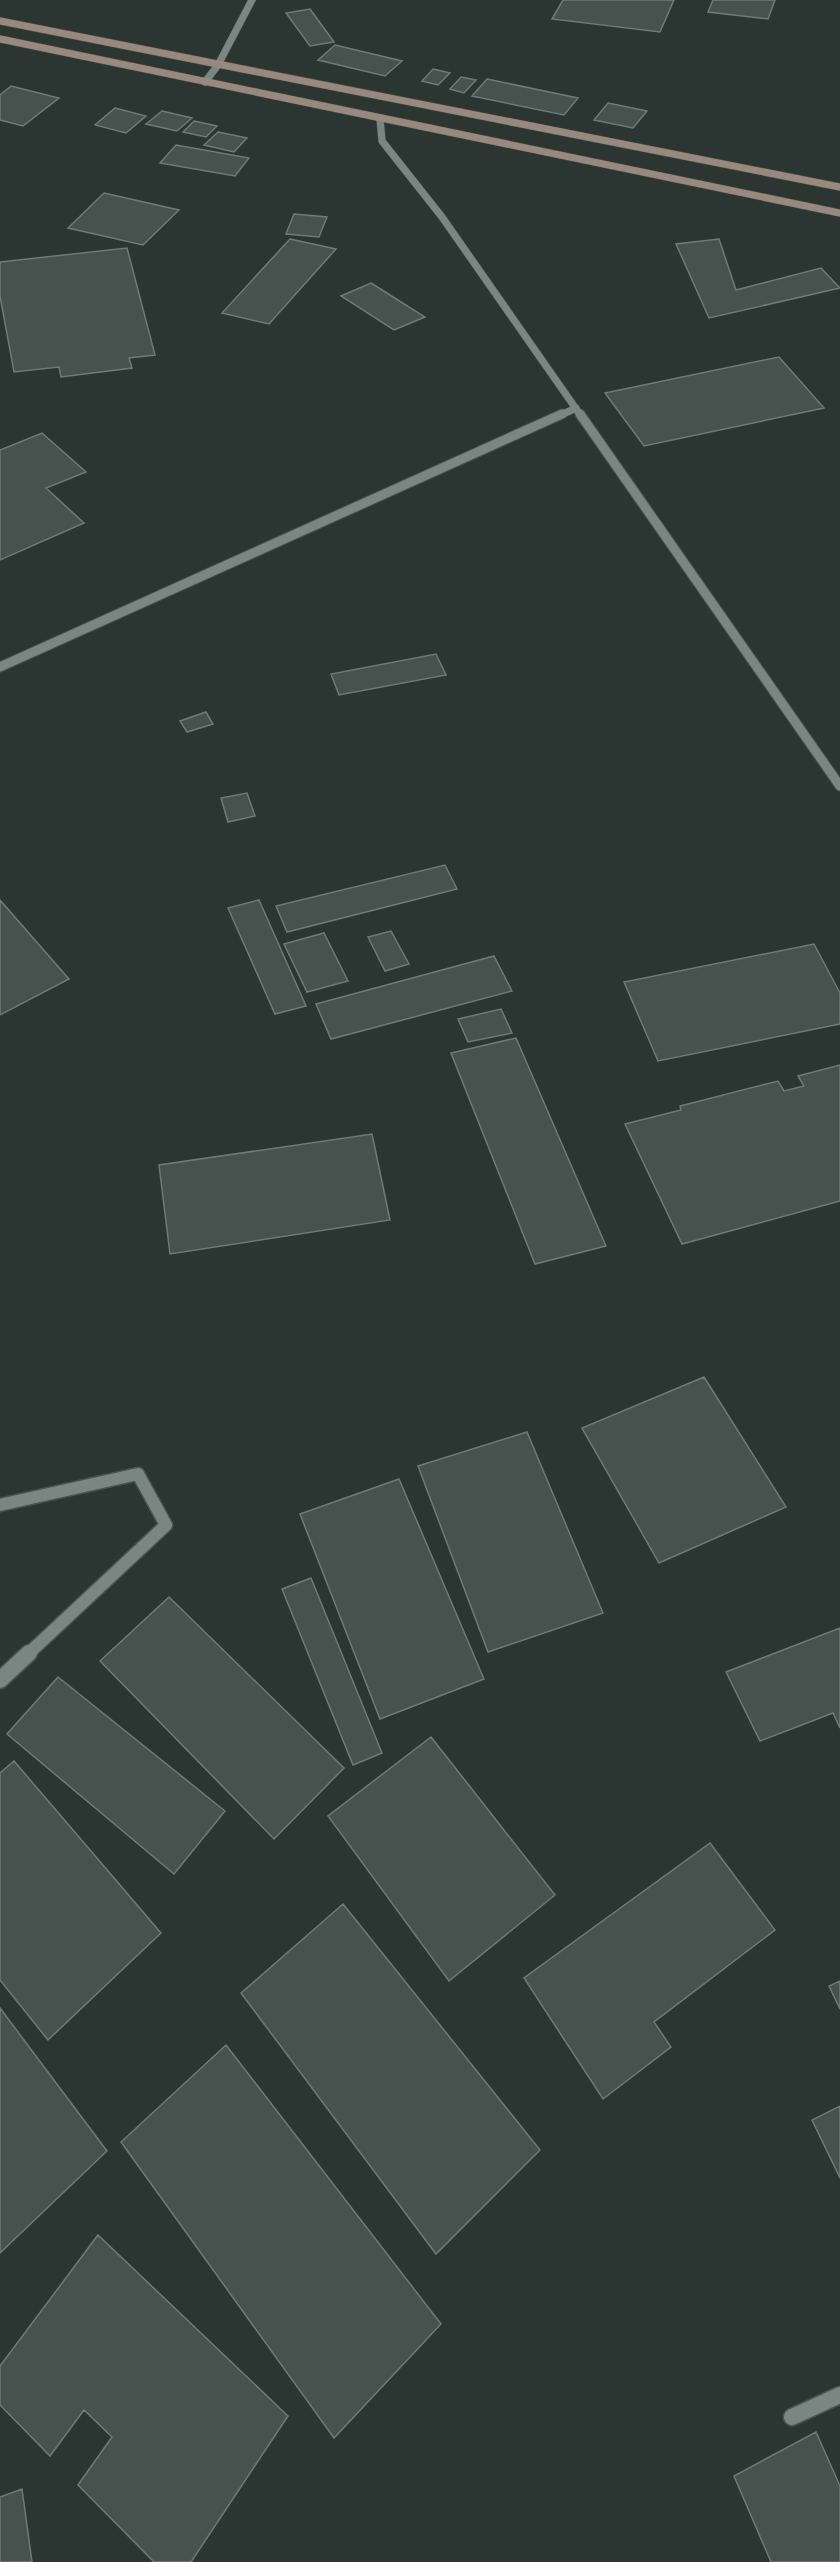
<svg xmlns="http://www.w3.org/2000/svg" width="840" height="2562" font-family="Raleway,sans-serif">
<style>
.building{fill:#47524e;stroke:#6f7a76;stroke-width:1.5}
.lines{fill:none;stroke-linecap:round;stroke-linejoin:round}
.minor-far3-casing{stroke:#4a5350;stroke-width:8}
.minor-far2-casing{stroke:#4a5350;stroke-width:11}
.minor-far1-casing{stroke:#4a5350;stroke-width:15}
.minor-casing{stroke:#4a5350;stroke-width:19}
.secondary-casing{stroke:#4a5350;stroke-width:8}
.minor-far3{stroke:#7a8682;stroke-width:7}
.minor-far2{stroke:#7a8682;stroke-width:9}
.minor-far1{stroke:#7a8682;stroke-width:12}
.minor{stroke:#7a8682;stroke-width:16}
.secondary{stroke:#9b887c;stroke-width:7}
</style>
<rect width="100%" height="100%" fill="#2b3532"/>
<path class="building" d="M 563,0 L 674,0 L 660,32 L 552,19 Z
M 713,0 L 775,0 L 768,19 L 708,12 Z
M 310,9 L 334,42 L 310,46 L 286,13 Z
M 335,45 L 402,61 L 385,76 L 318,60 Z
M 433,69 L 450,73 L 438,85 L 422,81 Z
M 461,77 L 476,80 L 464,93 L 450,89 Z
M 487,79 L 578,98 L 564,115 L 472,96 Z
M 11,86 L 59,98 L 23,126 L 0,120 L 0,95 Z
M 608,103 L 647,111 L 633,128 L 594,120 Z
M 115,108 L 146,116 L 126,133 L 95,125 Z
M 162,111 L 192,118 L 177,131 L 146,124 Z
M 194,121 L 217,126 L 206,137 L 183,132 Z
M 218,132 L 247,138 L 234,152 L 204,145 Z
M 176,145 L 249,158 L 235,176 L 160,163 Z
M 104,193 L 179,210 L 143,245 L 68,228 Z
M 294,214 L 327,217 L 319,237 L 286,234 Z
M 290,239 L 336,249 L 269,324 L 222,313 Z
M 719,239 L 736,290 L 821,268 L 840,288 L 709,318 L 676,244 Z
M 127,248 L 155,355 L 129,358 L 132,368 L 61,377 L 59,367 L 14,372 L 0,296 L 0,262 Z
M 371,283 L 425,317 L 394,330 L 341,296 Z
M 779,357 L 824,408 L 644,446 L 605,393 Z
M 42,433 L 86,472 L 46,488 L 84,523 L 0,560 L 0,450 Z
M 436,654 L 446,675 L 339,695 L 331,674 Z
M 206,712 L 213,724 L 187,732 L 180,721 Z
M 247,793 L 255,816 L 228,822 L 221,798 Z
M 445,865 L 457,889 L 287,932 L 276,906 Z
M 0,900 L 69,979 L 0,1015 Z
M 259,900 L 306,1006 L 275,1014 L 228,908 Z
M 391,931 L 409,964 L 385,971 L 368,937 Z
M 324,933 L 348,981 L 307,992 L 284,944 Z
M 814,944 L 840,993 L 840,1024 L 658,1061 L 624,982 Z
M 494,956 L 512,991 L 331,1039 L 316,1004 Z
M 501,1009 L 512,1033 L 468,1042 L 458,1019 Z
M 516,1038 L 606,1246 L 535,1264 L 451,1053 Z
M 840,1065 L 840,1201 L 682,1244 L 625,1124 L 681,1110 L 680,1106 L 778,1081 L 784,1091 L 804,1086 L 798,1076 Z
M 372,1134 L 390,1220 L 170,1254 L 159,1165 Z
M 704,1377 L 786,1507 L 659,1563 L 582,1428 Z
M 527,1432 L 603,1613 L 488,1652 L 418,1466 Z
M 399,1479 L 484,1679 L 380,1719 L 300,1514 Z
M 311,1578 L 382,1753 L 353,1765 L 282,1589 Z
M 169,1597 L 344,1768 L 274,1839 L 100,1661 Z
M 840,1628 L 840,1728 L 833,1713 L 760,1741 L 726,1672 Z
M 58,1677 L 225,1811 L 174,1874 L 7,1734 Z
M 431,1737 L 555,1895 L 449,1981 L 328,1816 Z
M 14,1761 L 161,1933 L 48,2040 L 0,1980 L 0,1773 Z
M 710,1843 L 775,1930 L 654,2022 L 671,2047 L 603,2099 L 524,1978 Z
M 343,1904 L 540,2150 L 436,2254 L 241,1993 Z
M 840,1981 L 840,2009 L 829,1986 Z
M 0,2008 L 107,2151 L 0,2253 Z
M 226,2045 L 441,2324 L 334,2438 L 121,2142 Z
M 840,2106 L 840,2178 L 812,2120 Z
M 98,2235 L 288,2416 L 191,2562 L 154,2562 L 78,2485 L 112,2437 L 84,2410 L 50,2456 L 0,2405 L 0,2366 Z
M 816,2432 L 840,2486 L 840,2562 L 771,2562 L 734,2476 Z
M 22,2489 L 32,2562 L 0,2562 L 0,2497 Z"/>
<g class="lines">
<g class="minor-far3-casing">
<path id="minor-far3" d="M 205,82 L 218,65 L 252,0
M 380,119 L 382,141 L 442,217 L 581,416
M 559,416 L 576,408"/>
</g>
<g class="minor-far2-casing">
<path id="minor-far2" d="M 580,414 L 840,786
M 0,667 L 562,414"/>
</g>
<g class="minor-far1-casing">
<path id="minor-far1" d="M 0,1505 L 138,1474 L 166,1525 L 28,1654"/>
</g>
<g class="minor-casing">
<path id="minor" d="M 0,1680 L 29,1653
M 792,2417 L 840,2395"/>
</g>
<g class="secondary-casing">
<path id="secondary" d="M 0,21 L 840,187
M 0,39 L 840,213"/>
</g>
<use href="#minor-far3" class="minor-far3"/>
<use href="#minor-far2" class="minor-far2"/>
<use href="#minor-far1" class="minor-far1"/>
<use href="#minor" class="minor"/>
<use href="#secondary" class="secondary"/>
</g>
</svg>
